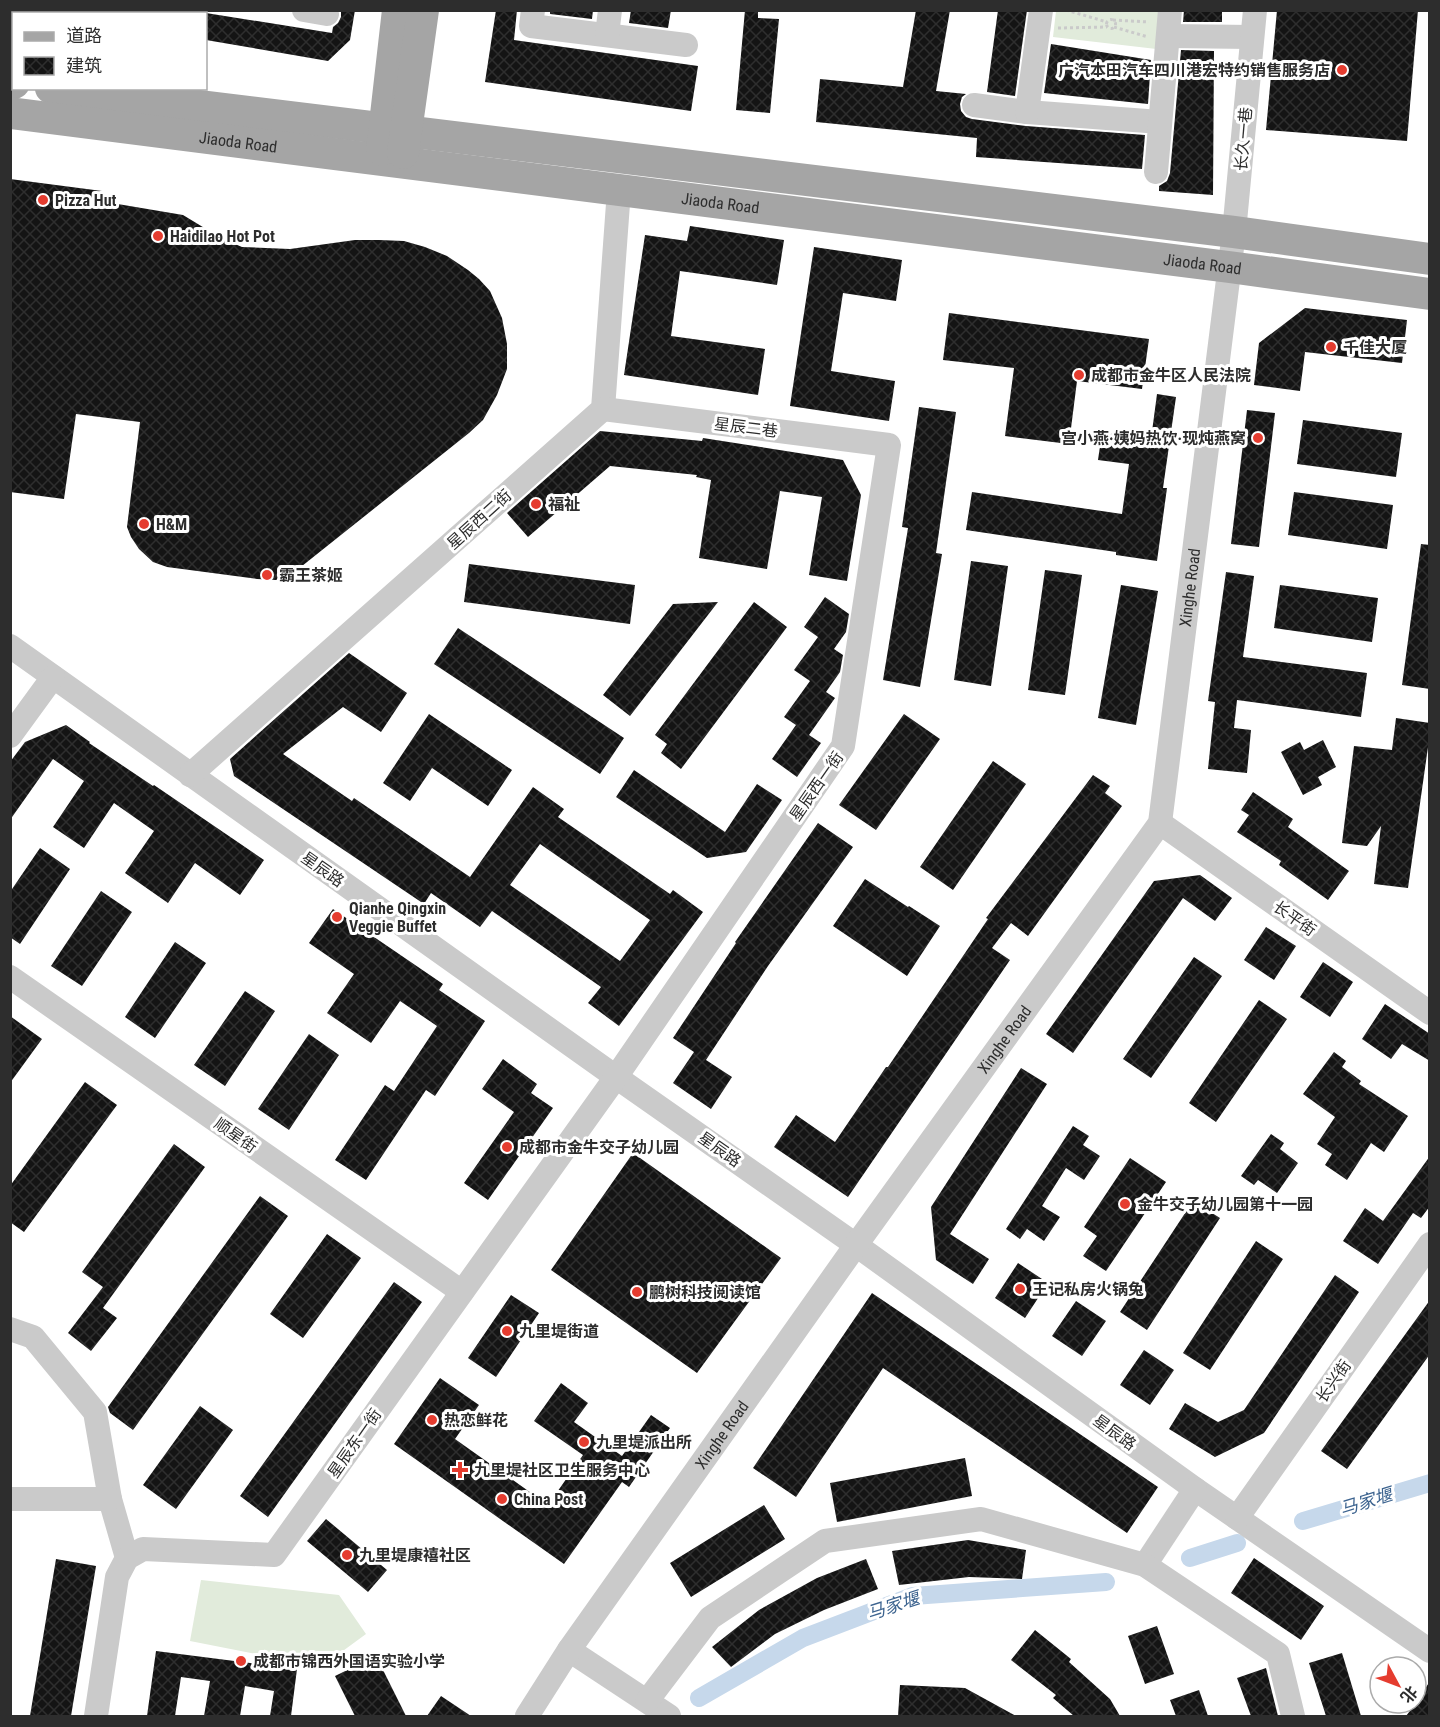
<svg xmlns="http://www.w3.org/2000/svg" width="1440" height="1727" font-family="'Roboto Condensed','Noto Sans SC',sans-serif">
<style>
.garden{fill:#e1ebdb}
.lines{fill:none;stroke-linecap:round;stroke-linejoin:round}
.canal{stroke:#c6d8eb;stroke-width:18}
.building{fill:url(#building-cross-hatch);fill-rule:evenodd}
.path{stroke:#cacaca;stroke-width:3;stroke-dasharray:3 3;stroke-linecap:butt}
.minor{stroke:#cacaca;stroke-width:24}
.major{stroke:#a5a5a5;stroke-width:32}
.poi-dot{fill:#e53c2f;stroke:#fff;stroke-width:2}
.labels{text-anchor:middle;stroke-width:6;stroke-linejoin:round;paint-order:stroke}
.poi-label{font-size:16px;font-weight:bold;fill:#2d2d2d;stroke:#fff;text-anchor:start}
.street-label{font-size:16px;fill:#2d2d2d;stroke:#fff}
.water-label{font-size:18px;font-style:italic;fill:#3c638f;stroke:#fff}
</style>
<defs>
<pattern id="building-cross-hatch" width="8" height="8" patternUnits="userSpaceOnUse" patternTransform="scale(1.5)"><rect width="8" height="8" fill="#141414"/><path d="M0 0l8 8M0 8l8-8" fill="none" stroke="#2e2e2e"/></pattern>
</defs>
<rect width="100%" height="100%" fill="#fff"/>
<path class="garden" d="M 1165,10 L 1165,50 L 1053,37 L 1056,11 Z
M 201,1580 L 339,1595 L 366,1634 L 321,1667 L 190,1641 Z"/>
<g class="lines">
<path class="canal" d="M 1303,1521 L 1430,1483
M 1190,1558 L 1237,1543
M 699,1698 L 803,1638 L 913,1596 L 1106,1582"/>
</g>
<path class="building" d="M 341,10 L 355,10 L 350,40 L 328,61 L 206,40 L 206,13 L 332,33 L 333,27 L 338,23 L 341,17 Z
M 496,10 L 517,10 L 514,40 L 698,66 L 691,111 L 485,82 Z
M 550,10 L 593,10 L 592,19 L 550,14 Z
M 631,10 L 671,10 L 668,28 L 629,23 Z
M 745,10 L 758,10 L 758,18 L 779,19 L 770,113 L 736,110 Z
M 916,10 L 950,10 L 936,91 L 966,94 L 962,97 L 960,104 L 961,111 L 966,117 L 972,119 L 1026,126 L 1145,135 L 1142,169 L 976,157 L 977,138 L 816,122 L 820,79 L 903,87 Z
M 998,10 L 1027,10 L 1015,96 L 987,92 Z
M 1184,10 L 1222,10 L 1222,22 L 1183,22 Z
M 1277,10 L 1418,10 L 1407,141 L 1266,130 Z
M 1051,44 L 1151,60 L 1148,104 L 1044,93 Z
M 1181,50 L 1214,51 L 1213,195 L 1159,191 L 1159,186 L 1167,181 L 1170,173 Z
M 10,179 L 102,191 L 100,201 L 183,215 L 221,238 L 242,247 L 290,249 L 355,240 L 379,240 L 404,241 L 425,247 L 447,256 L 468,270 L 479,279 L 490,291 L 502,318 L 507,344 L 507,369 L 497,395 L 483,420 L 469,433 L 292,574 L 276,580 L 257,579 L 167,567 L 153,562 L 139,549 L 131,537 L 127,527 L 140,422 L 76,414 L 64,499 L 10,492 Z
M 690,226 L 784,240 L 777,285 L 680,271 L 671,336 L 765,349 L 758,395 L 624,375 L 645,235 L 687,241 Z
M 814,247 L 902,260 L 896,301 L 843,293 L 831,371 L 895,381 L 889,421 L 790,406 Z
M 1305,308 L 1407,320 L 1402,363 L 1305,352 L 1300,391 L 1254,385 L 1259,343 Z
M 949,313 L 1149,339 L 1142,389 L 1077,381 L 1069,444 L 1005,436 L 1014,368 L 943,360 Z
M 1157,394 L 1176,397 L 1163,488 L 1167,488 L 1157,561 L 1116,555 L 1116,552 L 966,530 L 972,492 L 1122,514 L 1129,464 L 1098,460 L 1102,432 L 1151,439 Z
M 919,407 L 956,412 L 936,553 L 942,554 L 920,687 L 883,680 L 908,528 L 902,527 Z
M 1247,410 L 1275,413 L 1259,547 L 1231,544 Z
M 1303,420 L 1402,433 L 1396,477 L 1297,464 Z
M 600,431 L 702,441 L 703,438 L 843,460 L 861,495 L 847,581 L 809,575 L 822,497 L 780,491 L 767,569 L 699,558 L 711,480 L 696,477 L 697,475 L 610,466 L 528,537 L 507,513 Z
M 1294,492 L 1393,505 L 1387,549 L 1288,535 Z
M 1421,544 L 1430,545 L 1430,689 L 1402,685 Z
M 971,561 L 1008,566 L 991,686 L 954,680 Z
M 469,564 L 635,585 L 630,624 L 464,602 Z
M 1045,570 L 1082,575 L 1065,695 L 1028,690 Z
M 1226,572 L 1254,576 L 1243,657 L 1367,673 L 1361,717 L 1237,700 L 1234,728 L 1251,730 L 1247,773 L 1208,769 L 1215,702 L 1208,701 Z
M 1121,585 L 1158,591 L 1136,725 L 1098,718 Z
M 1280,585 L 1378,598 L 1372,642 L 1274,628 Z
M 825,597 L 849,614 L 846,632 L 834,649 L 843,655 L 840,672 L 826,692 L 835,698 L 809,735 L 821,743 L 797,777 L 772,759 L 796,725 L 784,717 L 810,681 L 794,670 L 818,637 L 804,627 Z
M 718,602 L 630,716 L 603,695 L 673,604 Z
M 754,602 L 787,627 L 681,769 L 661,753 L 667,744 L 655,735 Z
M 458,628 L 624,738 L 600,774 L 434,664 Z
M 349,653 L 407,693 L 381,732 L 343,707 L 283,754 L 352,801 L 354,798 L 470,877 L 533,787 L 564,809 L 558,817 L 670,894 L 673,890 L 703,912 L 619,1026 L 588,1003 L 601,987 L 492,911 L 480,927 L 431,893 L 424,904 L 234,776 L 230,759 ZM 540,844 L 650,920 L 620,961 L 510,885 Z
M 429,714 L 512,770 L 488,806 L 432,768 L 410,801 L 383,783 Z
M 904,714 L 940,739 L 876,830 L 839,805 Z
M 1396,718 L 1430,723 L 1430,733 L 1408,888 L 1374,884 L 1381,826 L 1367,846 L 1342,843 L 1354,746 L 1392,750 Z
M 66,725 L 90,742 L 89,743 L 153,786 L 154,785 L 264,860 L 240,895 L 195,863 L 168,903 L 125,873 L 154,831 L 114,803 L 84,848 L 53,827 L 84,781 L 53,759 L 10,820 L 10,762 L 25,742 Z
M 1323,740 L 1336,767 L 1318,777 L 1322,785 L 1303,795 L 1281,752 L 1300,742 L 1304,750 Z
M 993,761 L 1026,784 L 953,890 L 920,867 Z
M 634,770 L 725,832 L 757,784 L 782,800 L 746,852 L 707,858 L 616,797 Z
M 1093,775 L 1110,786 L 1105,793 L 1122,806 L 1028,936 L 1011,923 L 992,948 L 1010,960 L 848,1197 L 774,1147 L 796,1115 L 835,1142 L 886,1067 L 888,1067 L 988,919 L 986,918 Z
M 1253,792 L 1293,819 L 1288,827 L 1349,871 L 1328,900 L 1279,865 L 1281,861 L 1237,832 L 1249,815 L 1241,810 Z
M 818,823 L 853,847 L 768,966 L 706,1060 L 732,1077 L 711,1109 L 673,1083 L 694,1052 L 673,1038 L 736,943 L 735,942 Z
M 40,848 L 70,869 L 20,944 L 10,937 L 10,892 Z
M 1200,875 L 1232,898 L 1215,921 L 1183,898 L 1073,1053 L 1046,1034 L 1154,881 Z
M 865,879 L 908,907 L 909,906 L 940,926 L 907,976 L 833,926 Z
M 101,891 L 132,912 L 82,986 L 51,966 Z
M 333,909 L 443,984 L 439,990 L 485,1021 L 435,1096 L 426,1090 L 366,1180 L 335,1160 L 385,1085 L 394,1091 L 437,1026 L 400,1001 L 371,1043 L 327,1013 L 354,974 L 309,943 Z
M 1266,927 L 1296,946 L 1274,980 L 1244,960 Z
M 175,942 L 206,963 L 155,1038 L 125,1017 Z
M 1194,957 L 1222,976 L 1151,1078 L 1123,1059 Z
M 1323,962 L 1353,982 L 1330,1017 L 1300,997 Z
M 245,991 L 275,1011 L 225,1086 L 194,1065 Z
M 1259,1000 L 1287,1019 L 1216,1122 L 1189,1103 Z
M 1385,1004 L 1430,1034 L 1430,1061 L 1402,1044 L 1391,1059 L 1362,1039 Z
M 10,1016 L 42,1039 L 10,1083 Z
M 309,1034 L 339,1055 L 289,1130 L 258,1109 Z
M 1334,1052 L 1346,1061 L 1342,1067 L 1361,1081 L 1359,1084 L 1408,1116 L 1384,1152 L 1371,1143 L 1347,1180 L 1325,1165 L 1332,1154 L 1317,1144 L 1335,1117 L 1303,1094 Z
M 503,1059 L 537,1084 L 531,1093 L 553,1108 L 488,1200 L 464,1183 L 514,1112 L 482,1089 Z
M 1021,1068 L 1047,1084 L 950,1234 L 989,1259 L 973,1284 L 936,1260 L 931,1207 Z
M 85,1082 L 117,1105 L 24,1232 L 10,1222 L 10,1186 Z
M 1073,1126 L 1089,1136 L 1083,1145 L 1100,1156 L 1084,1180 L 1066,1168 L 1042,1206 L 1060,1217 L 1044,1241 L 1027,1229 L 1020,1239 L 1006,1229 Z
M 1271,1134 L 1284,1143 L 1280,1149 L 1298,1163 L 1277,1193 L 1258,1180 L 1254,1185 L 1241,1176 Z
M 174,1144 L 205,1167 L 103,1308 L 117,1318 L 91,1351 L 68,1333 L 103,1287 L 82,1272 Z
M 633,1153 L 781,1258 L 697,1373 L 551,1270 Z
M 1430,1156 L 1430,1206 L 1421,1218 L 1413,1213 L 1378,1264 L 1343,1241 L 1365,1208 L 1383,1221 Z
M 1130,1158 L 1166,1182 L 1106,1271 L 1083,1256 L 1097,1236 L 1084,1227 Z
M 260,1196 L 288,1216 L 133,1430 L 110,1413 L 108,1407 Z
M 1193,1201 L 1220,1218 L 1147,1330 L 1120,1312 Z
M 327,1234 L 361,1258 L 303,1338 L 270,1314 Z
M 1256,1241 L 1283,1259 L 1210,1370 L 1183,1353 Z
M 1018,1263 L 1048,1283 L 1025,1318 L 995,1298 Z
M 1335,1275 L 1359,1292 L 1264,1433 L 1215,1457 L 1169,1429 L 1185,1403 L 1218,1422 L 1244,1410 Z
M 394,1282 L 422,1302 L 268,1517 L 240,1496 Z
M 872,1293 L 1158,1487 L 1127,1533 L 883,1368 L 796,1497 L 753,1468 Z
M 511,1295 L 539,1313 L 496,1377 L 468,1358 Z
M 1430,1300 L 1430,1354 L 1347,1469 L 1321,1451 Z
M 1076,1301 L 1106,1321 L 1082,1356 L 1052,1336 Z
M 1144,1350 L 1174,1370 L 1150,1405 L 1120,1385 Z
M 440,1378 L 479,1405 L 455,1439 L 548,1505 L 583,1455 L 534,1421 L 561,1383 L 588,1403 L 574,1422 L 622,1456 L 651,1415 L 670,1428 L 629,1487 L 622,1482 L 564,1564 L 394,1444 Z
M 200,1406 L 233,1430 L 176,1509 L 143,1485 Z
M 965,1458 L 972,1496 L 837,1522 L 830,1483 Z
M 764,1505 L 785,1539 L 691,1597 L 670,1563 Z
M 326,1519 L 387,1570 L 368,1592 L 307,1541 Z
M 968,1540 L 1026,1550 L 1022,1579 L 969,1577 L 899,1585 L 892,1551 Z
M 1254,1558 L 1324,1606 L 1301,1640 L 1231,1593 Z
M 56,1559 L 96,1566 L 71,1716 L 30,1716 Z
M 866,1559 L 878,1589 L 824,1610 L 775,1634 L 731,1667 L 712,1647 L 759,1610 L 817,1578 Z
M 1157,1626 L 1174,1674 L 1145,1684 L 1128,1636 Z
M 1035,1630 L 1071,1659 L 1069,1662 L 1110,1699 L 1120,1716 L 1074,1716 L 1053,1698 L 1056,1695 L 1011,1660 Z
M 156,1651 L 297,1669 L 291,1716 L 270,1716 L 274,1691 L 245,1686 L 240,1716 L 204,1716 L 210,1681 L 181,1677 L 175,1716 L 147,1716 Z
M 1342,1653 L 1361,1716 L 1326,1716 L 1309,1663 Z
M 376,1656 L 406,1716 L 355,1716 L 335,1676 Z
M 1266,1668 L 1278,1716 L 1251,1716 L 1237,1678 Z
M 1430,1681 L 1430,1716 L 1406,1716 L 1416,1703 Z
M 900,1685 L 965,1688 L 1016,1716 L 898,1716 Z
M 1199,1690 L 1208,1716 L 1176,1716 L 1170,1700 Z
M 441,1696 L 471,1716 L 427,1716 Z"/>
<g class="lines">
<path class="path" d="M 1066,10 L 1107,22
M1106.5 24a4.5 4.5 0 1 1 9 0a4.5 4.5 0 1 1-9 0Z
M 1113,20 L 1149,22
M 1114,27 L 1148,37
M 1058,28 L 1107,27"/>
<g class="minor">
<path d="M 304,10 L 327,14"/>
<path d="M 533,10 L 531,26 L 686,45"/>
<path d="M 135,14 L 136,10"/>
<path d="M 607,35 L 610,10"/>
<path d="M 1168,36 L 1252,37"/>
<path d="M 974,105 L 1027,112 L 1160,122"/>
<path d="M 1027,112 L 1041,10"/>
<path d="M 1156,172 L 1170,10"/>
<path d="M 10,646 L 616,1077 L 856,1245 L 1195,1489 L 1430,1651"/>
<path d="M 10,736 L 53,677"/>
<path d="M 190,775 L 603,409 L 619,190"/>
<path d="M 1160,823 L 1430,1013"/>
<path d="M 10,977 L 462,1292"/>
<path d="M 10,1329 L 33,1337 L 95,1412 L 110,1499 L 127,1558"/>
<path d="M 10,1499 L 110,1499"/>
<path d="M 1237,1518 L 1430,1244"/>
<path d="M 1145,1565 L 1195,1489"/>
<path d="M 569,1650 L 669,1716"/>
<path d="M 647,1701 L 710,1618 L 825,1541 L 981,1519 L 1145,1565 L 1278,1654 L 1293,1716"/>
<path d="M 96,1716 L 117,1577 L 127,1558 L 143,1549 L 274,1555 L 616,1077 L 843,746 L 889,445 L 603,409"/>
<path id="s1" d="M 527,1716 L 569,1650 L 856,1245 L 1160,823 L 1234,232 L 1255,10"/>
</g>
<g class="major">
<path d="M 10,83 L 14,83"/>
<path d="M 51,88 L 1234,232 L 1430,259"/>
<path id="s2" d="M 10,113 L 1229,267 L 1430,294"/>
<path d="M 382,150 L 398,10"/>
<path d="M 403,153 L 423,10"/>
</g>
</g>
<g class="poi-dot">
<circle cx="1342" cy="70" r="6"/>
<circle cx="43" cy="200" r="6"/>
<circle cx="158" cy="236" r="6"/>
<circle cx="1331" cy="347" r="6"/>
<circle cx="1079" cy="375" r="6"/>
<circle cx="1258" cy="438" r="6"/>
<circle cx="536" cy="504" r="6"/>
<circle cx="144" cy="524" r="6"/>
<circle cx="267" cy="575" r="6"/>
<circle cx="337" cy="917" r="6"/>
<circle cx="507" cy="1147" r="6"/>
<circle cx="1125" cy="1204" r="6"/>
<circle cx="1020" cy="1289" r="6"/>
<circle cx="637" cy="1292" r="6"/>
<circle cx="507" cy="1331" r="6"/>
<circle cx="432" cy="1420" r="6"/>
<circle cx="584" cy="1442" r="6"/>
<path d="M457 1461h6v6h6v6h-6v6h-6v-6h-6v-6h6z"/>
<circle cx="502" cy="1499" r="6"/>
<circle cx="347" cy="1555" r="6"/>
<circle cx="241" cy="1661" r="6"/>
</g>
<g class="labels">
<g class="poi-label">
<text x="1330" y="76" text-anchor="end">广汽本田汽车四川港宏特约销售服务店</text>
<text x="55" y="206">Pizza Hut</text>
<text x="170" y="242">Haidilao Hot Pot</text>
<text x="1343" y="353">千佳大厦</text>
<text x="1091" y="381">成都市金牛区人民法院</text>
<text x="1246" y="444" text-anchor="end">宫小燕·姨妈热饮·现炖燕窝</text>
<text x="548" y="510">福祉</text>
<text x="156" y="530">H&amp;M</text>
<text x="279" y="581">霸王茶姬</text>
<text x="349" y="914">Qianhe Qingxin<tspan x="349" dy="18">Veggie Buffet</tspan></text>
<text x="519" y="1153">成都市金牛交子幼儿园</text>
<text x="1137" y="1210">金牛交子幼儿园第十一园</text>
<text x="1032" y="1295">王记私房火锅兔</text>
<text x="649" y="1298">鹏树科技阅读馆</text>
<text x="519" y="1337">九里堤街道</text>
<text x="444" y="1426">热恋鲜花</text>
<text x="596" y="1448">九里堤派出所</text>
<text x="474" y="1476">九里堤社区卫生服务中心</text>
<text x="514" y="1505">China Post</text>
<text x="359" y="1561">九里堤康禧社区</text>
<text x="253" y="1667">成都市锦西外国语实验小学</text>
</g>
<g class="street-label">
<text transform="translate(1243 139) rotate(-85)" y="6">长久一巷</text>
<text dy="6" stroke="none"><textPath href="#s2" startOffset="230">Jiaoda Road</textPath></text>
<text dy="6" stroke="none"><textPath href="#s2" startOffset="716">Jiaoda Road</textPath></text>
<text dy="6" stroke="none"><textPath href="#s2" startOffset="1202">Jiaoda Road</textPath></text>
<text transform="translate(746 427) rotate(7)" y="6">星辰二巷</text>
<text transform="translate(479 519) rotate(-42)" y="6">星辰西二街</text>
<text dy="6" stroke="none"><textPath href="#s1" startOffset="1332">Xinghe Road</textPath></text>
<text transform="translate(816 786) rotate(-55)" y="6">星辰西一街</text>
<text transform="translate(323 869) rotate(35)" y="6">星辰路</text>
<text transform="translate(1295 918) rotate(35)" y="6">长平街</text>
<text dy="6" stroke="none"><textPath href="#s1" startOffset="828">Xinghe Road</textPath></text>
<text transform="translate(236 1135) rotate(35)" y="6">顺星街</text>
<text transform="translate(720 1149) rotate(35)" y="6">星辰路</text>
<text transform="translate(1333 1381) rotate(-55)" y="6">长兴街</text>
<text transform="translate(1115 1432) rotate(36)" y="6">星辰路</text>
<text dy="6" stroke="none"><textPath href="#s1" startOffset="342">Xinghe Road</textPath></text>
<text transform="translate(354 1443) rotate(-55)" y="6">星辰东一街</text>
</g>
<g class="water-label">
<text transform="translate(1366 1502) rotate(-17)" y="6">马家堰</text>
<text transform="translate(893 1606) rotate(-18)" y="6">马家堰</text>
</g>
</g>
<rect width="1440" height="1727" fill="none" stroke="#2d2d2d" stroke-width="24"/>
<rect x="12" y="12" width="195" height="78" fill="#ffffff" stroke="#ababab" stroke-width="1.5"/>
<rect x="24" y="32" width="30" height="9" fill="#a5a5a5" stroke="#ababab" stroke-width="1.5"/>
<text x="66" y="42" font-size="18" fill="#2d2d2d">道路</text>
<rect x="24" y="57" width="30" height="18" fill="url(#building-cross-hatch)" stroke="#ababab" stroke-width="1.5"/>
<text x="66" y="72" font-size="18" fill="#2d2d2d">建筑</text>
<g transform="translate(1398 1685) rotate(131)"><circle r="28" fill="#ffffff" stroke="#ababab" stroke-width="1.5"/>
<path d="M0-4.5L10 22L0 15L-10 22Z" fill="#e53c2f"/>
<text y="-9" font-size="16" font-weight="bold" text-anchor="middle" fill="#2d2d2d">北</text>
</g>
</svg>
